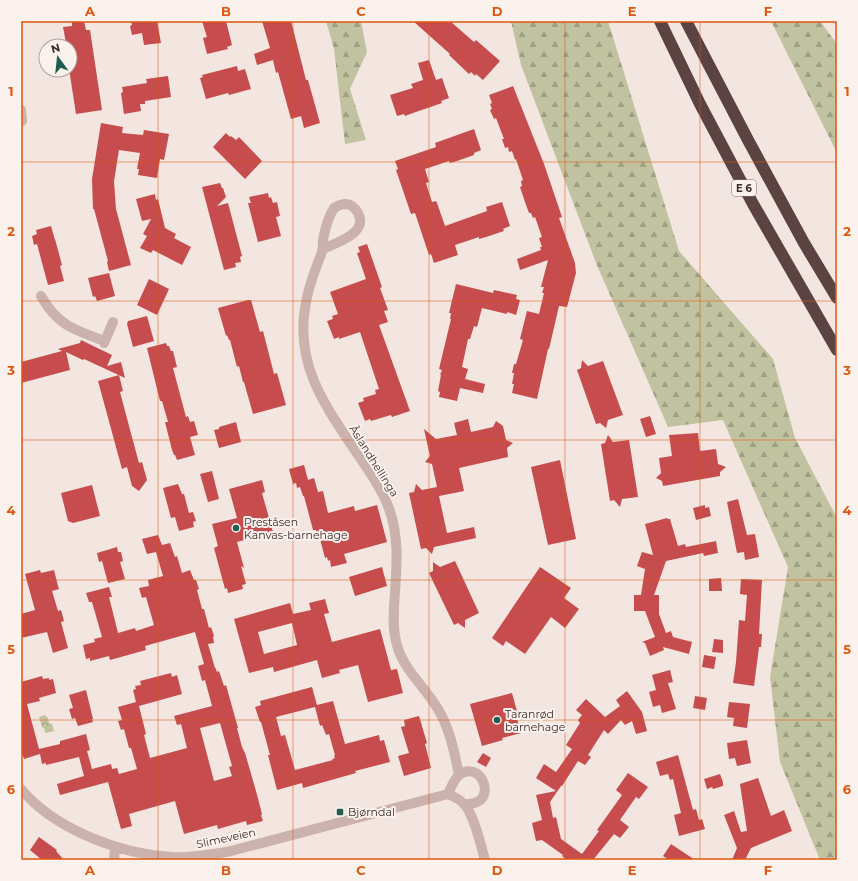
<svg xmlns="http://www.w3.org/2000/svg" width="858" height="881" font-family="Montserrat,sans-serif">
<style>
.forest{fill:url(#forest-firs)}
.park{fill:url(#park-crowns)}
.building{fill:#c64c4e;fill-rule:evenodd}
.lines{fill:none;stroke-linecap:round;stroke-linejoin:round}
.minor{stroke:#ccb2ac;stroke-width:10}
.highway{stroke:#5b4342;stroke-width:12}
.grid{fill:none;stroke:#df570e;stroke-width:1;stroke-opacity:0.55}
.poi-dot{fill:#1f5d51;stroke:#fbf1ed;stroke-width:1.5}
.labels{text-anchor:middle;stroke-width:4;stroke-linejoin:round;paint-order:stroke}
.shield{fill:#fbf1ed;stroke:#746765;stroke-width:1}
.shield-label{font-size:10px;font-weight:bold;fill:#3a2c2b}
.street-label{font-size:11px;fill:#3a2c2b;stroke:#fbf1ed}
.poi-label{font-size:11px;fill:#3a2c2b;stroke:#fbf1ed;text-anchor:start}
.neatline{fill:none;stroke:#df570e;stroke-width:1.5}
.grid-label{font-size:13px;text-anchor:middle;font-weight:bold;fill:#df570e}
</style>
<defs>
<pattern id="forest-firs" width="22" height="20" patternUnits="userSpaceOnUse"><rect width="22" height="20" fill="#c1c3a0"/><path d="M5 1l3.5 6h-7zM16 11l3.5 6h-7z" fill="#9e9f83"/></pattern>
<pattern id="park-crowns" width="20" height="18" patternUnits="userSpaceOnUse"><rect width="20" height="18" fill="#c1c3a0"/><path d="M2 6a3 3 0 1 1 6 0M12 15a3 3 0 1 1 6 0" fill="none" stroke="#9e9f83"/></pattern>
</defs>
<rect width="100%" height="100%" fill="#f3e6e0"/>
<path class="forest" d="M 326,21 L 361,21 L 367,52 L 350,89 L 366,140 L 345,144 L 334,49 Z
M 511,21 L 608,21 L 679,251 L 773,359 L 795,438 L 837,518 L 837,860 L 820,860 L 780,762 L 770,677 L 788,567 L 723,420 L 668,427 L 596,263 L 521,65 Z
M 771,21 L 820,21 L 837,44 L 837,153 Z"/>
<path class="park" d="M 45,715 L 48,718 L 49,723 L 52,724 L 54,731 L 46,733 L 45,732 L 44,728 L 42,727 L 39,717 Z"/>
<path class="building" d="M 72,21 L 84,21 L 86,30 L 90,30 L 102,110 L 76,114 L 70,75 L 70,43 L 66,43 L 63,27 L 72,26 Z
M 131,21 L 157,21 L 161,43 L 144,45 L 142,33 L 132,35 L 130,26 L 132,25 Z
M 202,21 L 226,21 L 232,45 L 227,47 L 228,49 L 207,54 L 203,38 L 207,37 Z
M 262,21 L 291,21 L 306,80 L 308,80 L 320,123 L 304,128 L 301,116 L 291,119 L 278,72 L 276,73 L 273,60 L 257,65 L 254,54 L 270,48 Z
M 413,21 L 450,21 L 474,42 L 476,40 L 500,61 L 483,80 L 476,74 L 475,76 L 471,72 L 469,74 L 449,55 L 450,54 Z
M 429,60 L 436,80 L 442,78 L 449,98 L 441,101 L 442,103 L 413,113 L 405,116 L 404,114 L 397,116 L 390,95 L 413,88 L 411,84 L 423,80 L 418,63 Z
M 237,66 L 238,71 L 245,69 L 251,89 L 229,95 L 228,93 L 206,99 L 200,78 L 203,77 L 202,75 Z
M 168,76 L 171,97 L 145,101 L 145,104 L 140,104 L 141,111 L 124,114 L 121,93 L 123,92 L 122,87 L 147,83 L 146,79 Z
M 513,86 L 544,164 L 562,217 L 559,218 L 575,263 L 576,273 L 567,307 L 559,306 L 549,349 L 548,349 L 537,399 L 512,393 L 514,384 L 512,384 L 514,373 L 512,373 L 514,364 L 516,364 L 523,340 L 520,339 L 527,311 L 539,314 L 544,293 L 542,293 L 544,287 L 541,287 L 548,260 L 520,270 L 517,259 L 541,250 L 540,247 L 542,247 L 539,238 L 542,237 L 535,217 L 533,218 L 531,213 L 529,213 L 525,202 L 520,187 L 522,186 L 521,181 L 523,180 L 516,159 L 515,160 L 512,151 L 509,152 L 508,147 L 505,148 L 502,139 L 504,139 L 496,118 L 494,119 L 490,110 L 492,109 L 490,104 L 492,103 L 489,95 Z
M 101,123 L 123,127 L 122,133 L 143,135 L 144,130 L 169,134 L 164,160 L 160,159 L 157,178 L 138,175 L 139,169 L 137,169 L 140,153 L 119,150 L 114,181 L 116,209 L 131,265 L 109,271 L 107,262 L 108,261 L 94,209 L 93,209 L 92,179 Z
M 474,129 L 481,150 L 474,153 L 474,155 L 457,161 L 450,163 L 449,161 L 425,169 L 429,182 L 426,183 L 432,202 L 436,201 L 437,203 L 445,226 L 487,211 L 486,207 L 502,202 L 510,226 L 503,229 L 504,231 L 486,237 L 479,239 L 479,237 L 455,245 L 458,255 L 434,263 L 431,254 L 429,255 L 415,213 L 411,214 L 396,170 L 398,169 L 395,161 L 436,147 L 435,143 Z
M 226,133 L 230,137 L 231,136 L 236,140 L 239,137 L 262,161 L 245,179 L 213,147 Z
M 220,183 L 222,188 L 223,188 L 226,197 L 217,206 L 228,203 L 242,256 L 240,257 L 241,262 L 235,263 L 236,267 L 224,270 L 202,187 Z
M 268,193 L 269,198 L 271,197 L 273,203 L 277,202 L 280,216 L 276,217 L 281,236 L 258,242 L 248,203 L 251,203 L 249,197 Z
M 155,194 L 156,200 L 158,199 L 165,228 L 176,234 L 174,238 L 191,247 L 182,265 L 153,250 L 151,253 L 140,248 L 147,236 L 143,234 L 151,219 L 142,221 L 136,199 Z
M 51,226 L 55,240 L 55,239 L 62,265 L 60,266 L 64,281 L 48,285 L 37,244 L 34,245 L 32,236 L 37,234 L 36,230 Z
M 367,244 L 382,287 L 380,288 L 388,310 L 384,311 L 388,322 L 379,325 L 410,411 L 392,417 L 391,415 L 371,421 L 370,419 L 365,421 L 358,403 L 364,401 L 363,398 L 376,394 L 375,390 L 379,389 L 360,332 L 339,339 L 339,337 L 334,339 L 327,321 L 333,319 L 332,316 L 338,314 L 330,292 L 366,279 L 357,253 L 360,252 L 358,247 Z
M 109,273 L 115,296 L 97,301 L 95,296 L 93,297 L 88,278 Z
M 149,279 L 169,289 L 157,315 L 137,305 Z
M 456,284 L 493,293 L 494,290 L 517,295 L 516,299 L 520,300 L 516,315 L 507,312 L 507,314 L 482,308 L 477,327 L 474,326 L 470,339 L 468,339 L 462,367 L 468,369 L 465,379 L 485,384 L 483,393 L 460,388 L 457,401 L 439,397 L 440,392 L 438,391 L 441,375 L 440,375 L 442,370 L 439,369 L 451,319 L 450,319 L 451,313 L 449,313 Z
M 248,300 L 251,300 L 260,332 L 263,331 L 274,374 L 277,373 L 286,405 L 253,414 L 244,382 L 243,382 L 239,366 L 237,367 L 230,340 L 229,340 L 227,335 L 226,336 L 218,308 Z
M 147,316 L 154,341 L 133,347 L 127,324 L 128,321 Z
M 81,340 L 112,355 L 107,366 L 121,362 L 125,378 L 84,359 L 83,360 L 66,352 L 70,370 L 21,383 L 21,362 L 62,351 L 58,349 L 80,343 Z
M 166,343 L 167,346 L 169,346 L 171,351 L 173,351 L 177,367 L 173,368 L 186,417 L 188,416 L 190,422 L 194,421 L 198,435 L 190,437 L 195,455 L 177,460 L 175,455 L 174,455 L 172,450 L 165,422 L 168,422 L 162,401 L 160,401 L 147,348 Z
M 582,360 L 588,366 L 603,361 L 623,415 L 608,420 L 606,428 L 600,423 L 596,424 L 577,370 L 581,368 Z
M 119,375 L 123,391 L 120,392 L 129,426 L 139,463 L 142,462 L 147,480 L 139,491 L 132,486 L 127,467 L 122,469 L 98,381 Z
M 650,416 L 656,434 L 646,437 L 640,419 Z
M 468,419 L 471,432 L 493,427 L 496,421 L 503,426 L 506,440 L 513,443 L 507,448 L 508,457 L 459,468 L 464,491 L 439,496 L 447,533 L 474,527 L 476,538 L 434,547 L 432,554 L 426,548 L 421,549 L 409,493 L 414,492 L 416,484 L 422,490 L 437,487 L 432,464 L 425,462 L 430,456 L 424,429 L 436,439 L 457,435 L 454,423 Z
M 236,422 L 241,442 L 219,448 L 214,430 L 219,429 L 219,427 Z
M 698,433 L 700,451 L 716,449 L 718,464 L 726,467 L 720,472 L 720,476 L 663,486 L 662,481 L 656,478 L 661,473 L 659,458 L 672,456 L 669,435 Z
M 608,435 L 613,442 L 629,440 L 638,497 L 622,499 L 620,507 L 614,500 L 610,501 L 601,444 L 605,443 Z
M 560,460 L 576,539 L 548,545 L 531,467 Z
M 304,465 L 308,480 L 314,478 L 318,492 L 323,491 L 328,513 L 354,506 L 355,511 L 377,505 L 387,542 L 344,554 L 347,563 L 331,567 L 330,560 L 328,561 L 327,557 L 325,558 L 320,539 L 319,539 L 317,532 L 316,533 L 316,530 L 313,530 L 304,496 L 303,496 L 300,487 L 297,488 L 296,483 L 293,484 L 289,469 Z
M 212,471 L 219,499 L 208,502 L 200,474 Z
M 262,480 L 265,492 L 262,493 L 273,532 L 237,542 L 244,568 L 241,566 L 246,584 L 242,585 L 243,589 L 228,593 L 227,588 L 225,589 L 214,548 L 218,546 L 212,524 L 237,518 L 229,489 Z
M 178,484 L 182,494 L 184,494 L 189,513 L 193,512 L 196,521 L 193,522 L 194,527 L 179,531 L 175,517 L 171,518 L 163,488 Z
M 92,485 L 100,516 L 73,523 L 68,521 L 61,493 Z
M 738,499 L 747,535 L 755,534 L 759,557 L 745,560 L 744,552 L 737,553 L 727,502 Z
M 705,505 L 705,508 L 709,507 L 711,516 L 696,520 L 693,508 Z
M 667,518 L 668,519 L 670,519 L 678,546 L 685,544 L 686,547 L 716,541 L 718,553 L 704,556 L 703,553 L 666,561 L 654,595 L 659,595 L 659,614 L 666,633 L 671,631 L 673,637 L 692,642 L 689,654 L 663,647 L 664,650 L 650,656 L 645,643 L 642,642 L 655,637 L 645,611 L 634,611 L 634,595 L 641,595 L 645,569 L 637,566 L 642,552 L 653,555 L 645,524 Z
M 158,535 L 162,545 L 170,543 L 175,557 L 177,556 L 182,573 L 190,570 L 194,580 L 196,580 L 199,589 L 197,590 L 202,609 L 204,609 L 209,628 L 211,627 L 214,636 L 213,637 L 214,643 L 208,644 L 215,668 L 215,667 L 217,672 L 219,671 L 224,686 L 226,685 L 238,728 L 237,728 L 242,747 L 245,753 L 256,791 L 261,810 L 262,815 L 261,815 L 263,821 L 247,825 L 246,821 L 218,829 L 217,825 L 184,834 L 175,801 L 129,814 L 132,826 L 121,829 L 108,782 L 60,795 L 57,784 L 84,776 L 79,757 L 46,765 L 46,763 L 42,764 L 40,754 L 24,759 L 23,756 L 21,756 L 21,682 L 42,676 L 43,679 L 49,678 L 49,680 L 53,679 L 56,693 L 39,698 L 40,701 L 27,704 L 39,749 L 60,744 L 60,741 L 86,734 L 90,750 L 87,751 L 92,769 L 111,764 L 112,769 L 117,768 L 119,774 L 137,769 L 131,748 L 129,748 L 124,729 L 121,730 L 118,721 L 122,720 L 118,707 L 136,702 L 133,690 L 136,689 L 135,686 L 141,685 L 140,681 L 171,673 L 172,677 L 177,675 L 182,694 L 139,706 L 146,734 L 144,735 L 150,758 L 187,748 L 181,724 L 177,725 L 174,716 L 212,706 L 205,680 L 202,681 L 198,666 L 204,664 L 195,632 L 145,646 L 146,650 L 110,660 L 109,656 L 90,661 L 90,658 L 86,659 L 83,645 L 95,642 L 94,639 L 102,637 L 92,602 L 89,602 L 86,593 L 109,587 L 112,597 L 109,597 L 118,633 L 135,628 L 136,631 L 154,625 L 146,597 L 142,598 L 139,588 L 149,586 L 148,580 L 163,576 L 156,552 L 147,554 L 142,539 ZM 220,723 L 232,766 L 229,767 L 232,776 L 214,781 L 200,728 Z
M 117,547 L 118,552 L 121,552 L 123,561 L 120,562 L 125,579 L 108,583 L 102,561 L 99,562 L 97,553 Z
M 455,561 L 479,613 L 465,620 L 465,628 L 458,623 L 454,625 L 429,573 L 433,571 L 433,562 L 440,567 Z
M 382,567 L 387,586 L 355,596 L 349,577 Z
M 540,567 L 571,588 L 564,598 L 579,609 L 565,628 L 551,617 L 525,654 L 506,641 L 503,646 L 492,638 Z
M 40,570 L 41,573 L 54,570 L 58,586 L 59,589 L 52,591 L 58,611 L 61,610 L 64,621 L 61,622 L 68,648 L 53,653 L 47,632 L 21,638 L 21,614 L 35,610 L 25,574 Z
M 721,578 L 722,591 L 709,591 L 709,579 Z
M 741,579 L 762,580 L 759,634 L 762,634 L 761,647 L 759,647 L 754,686 L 733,683 L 736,662 L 739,620 L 745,621 L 747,595 L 740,594 Z
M 325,599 L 329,613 L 324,614 L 332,642 L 380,629 L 391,670 L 397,669 L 403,693 L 368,702 L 358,665 L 339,670 L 340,673 L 322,678 L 317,660 L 274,672 L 273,667 L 249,673 L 234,619 L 290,603 L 293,614 L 311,610 L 309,603 ZM 292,623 L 297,645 L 264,654 L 258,632 Z
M 714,639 L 723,640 L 723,653 L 712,652 Z
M 704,655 L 716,657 L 714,669 L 702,667 Z
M 670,670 L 673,682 L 668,683 L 676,709 L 662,713 L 660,705 L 653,707 L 649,692 L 656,690 L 652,675 Z
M 312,687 L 317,705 L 333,701 L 345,744 L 379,735 L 380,741 L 384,740 L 390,762 L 355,771 L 356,773 L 303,788 L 302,783 L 277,790 L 268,755 L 270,755 L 261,722 L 260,722 L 255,707 L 261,705 L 260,701 ZM 315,707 L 320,726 L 322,725 L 326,735 L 329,734 L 335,755 L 334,755 L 335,758 L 332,759 L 333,760 L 295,770 L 285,735 L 281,736 L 276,717 Z
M 86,690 L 93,719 L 92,719 L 93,722 L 78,726 L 75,718 L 72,719 L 69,709 L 73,708 L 69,695 Z
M 627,691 L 642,712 L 647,731 L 636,734 L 632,721 L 625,725 L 621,720 L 608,734 L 604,730 L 588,755 L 591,757 L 585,765 L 578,761 L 562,786 L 561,786 L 550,802 L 553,818 L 556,817 L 561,839 L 582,854 L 599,831 L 597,830 L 622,795 L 616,790 L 628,773 L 648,787 L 639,799 L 636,797 L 620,820 L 629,827 L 620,838 L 614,834 L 593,860 L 567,860 L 562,856 L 563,855 L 542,840 L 536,841 L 532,823 L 542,820 L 536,795 L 556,791 L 536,778 L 544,764 L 556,772 L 572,749 L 566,745 L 580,723 L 578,720 L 582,715 L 576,710 L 586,699 L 605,717 L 620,706 L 616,700 Z
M 512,693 L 518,715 L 516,715 L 521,733 L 502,738 L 503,740 L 482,746 L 470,704 Z
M 695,696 L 707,698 L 705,710 L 693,708 Z
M 729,702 L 750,704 L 747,728 L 733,726 L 734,718 L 727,717 Z
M 419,716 L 427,743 L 425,744 L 431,768 L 404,776 L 398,756 L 409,753 L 401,727 L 405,726 L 404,720 Z
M 747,740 L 751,763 L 737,766 L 735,758 L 729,759 L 727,743 Z
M 483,753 L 491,758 L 486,767 L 477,762 Z
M 678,755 L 693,810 L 696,809 L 699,820 L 702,819 L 705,829 L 679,836 L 674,815 L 681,813 L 673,779 L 670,780 L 668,774 L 660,776 L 656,762 Z
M 720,774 L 723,782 L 723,786 L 713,789 L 712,787 L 707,789 L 704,779 Z
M 758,778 L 771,816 L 784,810 L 792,831 L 751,848 L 745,860 L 732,860 L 737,848 L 724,815 L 734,811 L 741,832 L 747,831 L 740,784 Z
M 39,837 L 57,850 L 56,851 L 64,860 L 42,860 L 30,850 Z
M 671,844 L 695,860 L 669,860 L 663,856 Z"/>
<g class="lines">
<path class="minor" d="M 21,110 L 22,121
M 323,249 C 334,244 352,238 358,228 C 364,219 356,205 346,204 C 341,204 337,206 334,208 C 328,217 325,229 323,240 C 323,244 323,248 322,252 C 315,270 308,288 305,308 C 296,365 324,404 354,449 C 366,467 380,485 388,506 C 399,533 397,563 395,592 C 394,608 392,625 396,641 C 401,666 420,682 434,703 C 449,724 454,750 459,775
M 41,296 C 47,307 56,318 67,325 C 77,331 89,335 99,339
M 104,343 L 113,322
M 21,789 C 54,829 120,854 171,857 C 191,858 211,855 231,851 L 448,794 C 454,797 460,799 464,804 C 474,814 481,846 485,860
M 448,794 C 451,788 454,779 459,775 C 479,760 495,794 477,802 C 473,804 468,804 465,804
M 114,860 L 115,847"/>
<path class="highway" d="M 660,21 L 700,104 L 753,204 L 837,350
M 686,21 L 748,140 L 804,243 L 837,298"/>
</g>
<path class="grid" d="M 158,21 L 158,860M 293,21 L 293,860M 429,21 L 429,860M 565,21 L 565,860M 700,21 L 700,860M 21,162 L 837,162M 21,301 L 837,301M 21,440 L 837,440M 21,580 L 837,580M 21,720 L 837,720"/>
<g class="poi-dot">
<circle cx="236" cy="528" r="4"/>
<circle cx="497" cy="720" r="4"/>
<rect x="336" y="808" width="8" height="8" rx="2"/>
</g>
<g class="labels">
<rect class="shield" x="732" y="180" width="24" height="16" rx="3"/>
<g class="shield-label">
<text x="744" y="192">E 6</text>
</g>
<g class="street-label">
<text transform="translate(374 461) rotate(58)" y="4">Åslandhellinga</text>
<text transform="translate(226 838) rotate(-12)" y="4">Slimeveien</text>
</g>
<g class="poi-label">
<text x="244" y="526">Preståsen<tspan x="244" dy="13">Kanvas-barnehage</tspan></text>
<text x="505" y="718">Taranrød<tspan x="505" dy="13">barnehage</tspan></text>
<text x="348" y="816">Bjørndal</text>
</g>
</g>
<rect width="858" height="881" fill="none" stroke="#fbf1ed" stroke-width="44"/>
<g transform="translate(58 58) rotate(345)"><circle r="19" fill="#fbf1ed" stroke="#aea29f"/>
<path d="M0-3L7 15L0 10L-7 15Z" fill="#1f5d51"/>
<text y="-6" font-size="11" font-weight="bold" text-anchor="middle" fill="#3a2c2b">N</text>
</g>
<rect x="22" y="22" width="814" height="837" class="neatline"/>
<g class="grid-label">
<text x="90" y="16">A</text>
<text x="226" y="16">B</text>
<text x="361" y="16">C</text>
<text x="497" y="16">D</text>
<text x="632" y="16">E</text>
<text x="768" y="16">F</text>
<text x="11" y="96">1</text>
<text x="847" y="96">1</text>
<text x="11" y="236">2</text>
<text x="847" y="236">2</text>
<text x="11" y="375">3</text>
<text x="847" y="375">3</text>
<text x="11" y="515">4</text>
<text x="847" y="515">4</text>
<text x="11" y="654">5</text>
<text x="847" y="654">5</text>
<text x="11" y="794">6</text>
<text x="847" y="794">6</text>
<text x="90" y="875">A</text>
<text x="226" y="875">B</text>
<text x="361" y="875">C</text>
<text x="497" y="875">D</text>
<text x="632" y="875">E</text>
<text x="768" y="875">F</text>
</g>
</svg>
